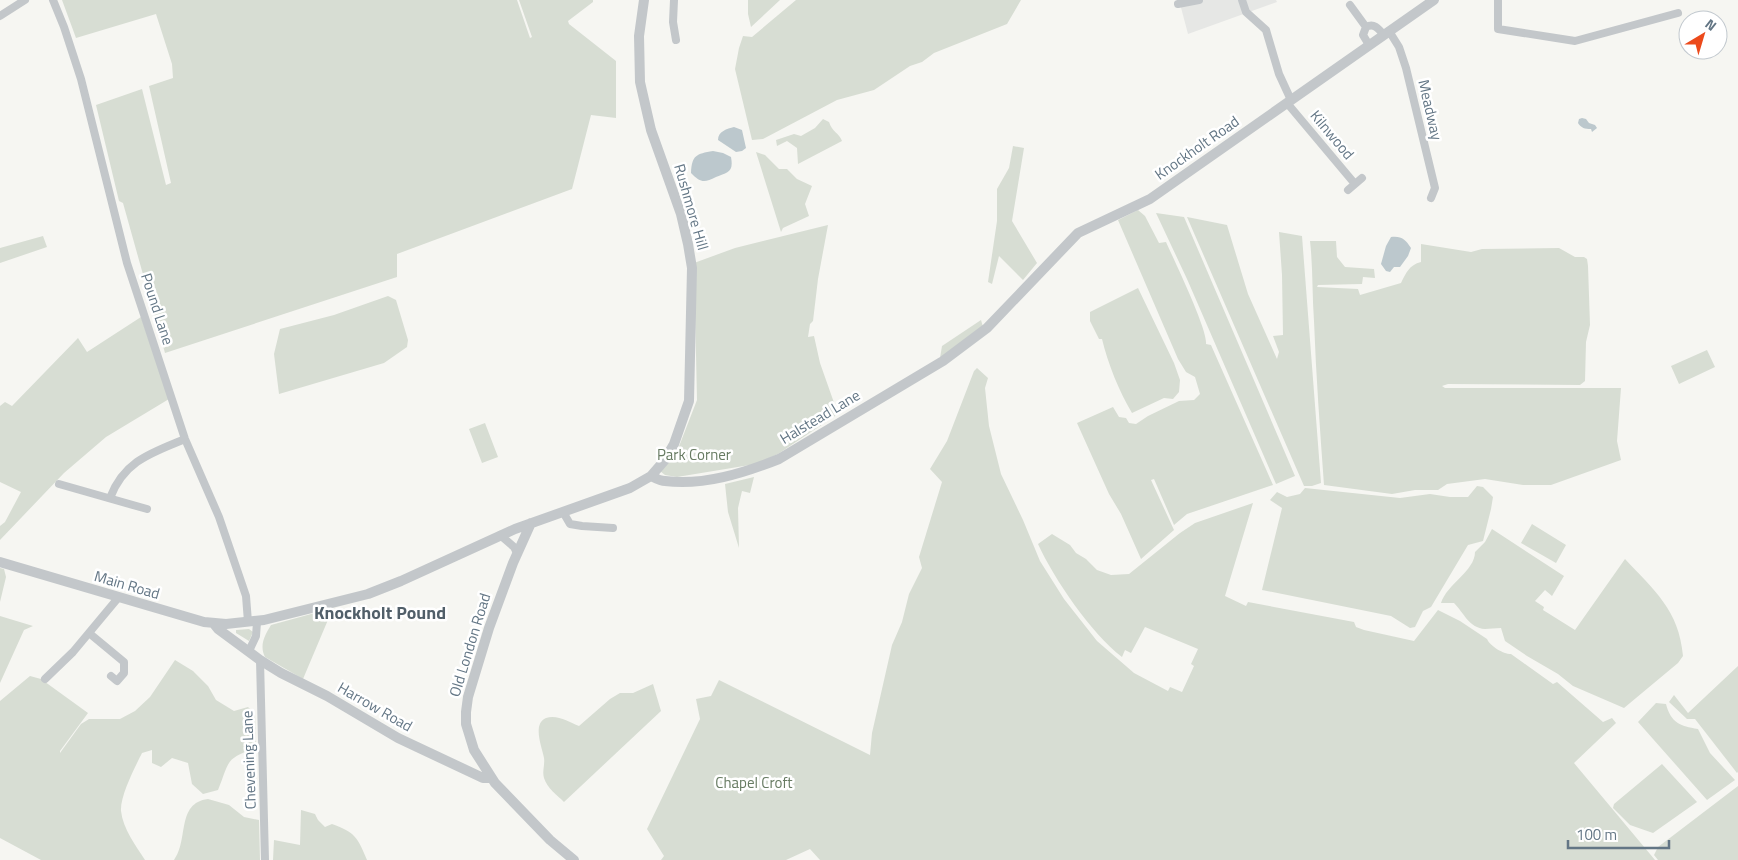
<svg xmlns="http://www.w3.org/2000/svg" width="1738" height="860" font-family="'Titillium Web',sans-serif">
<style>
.built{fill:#e6e7e5}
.green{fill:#d7ddd3}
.water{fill:#bcc8cd}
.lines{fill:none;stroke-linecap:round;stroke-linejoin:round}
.minor{stroke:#c3c7ca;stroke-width:8}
.tertiary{stroke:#c3c7ca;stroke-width:10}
.labels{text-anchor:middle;stroke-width:5;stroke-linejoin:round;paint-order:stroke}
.street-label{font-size:15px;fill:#637685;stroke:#fff}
.park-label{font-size:15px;fill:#677b62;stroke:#fff}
.quarter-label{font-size:18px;font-weight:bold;fill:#515f69;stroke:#fff}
</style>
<rect width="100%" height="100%" fill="#f6f6f2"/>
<path class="built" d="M 1179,0 L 1276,0 L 1277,2 L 1188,34 Z"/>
<path class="green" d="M 62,0 L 517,0 L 530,38 L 532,37 L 519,0 L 593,0 L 593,2 L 568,21 L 569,24 L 616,61 L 616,118 L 591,115 L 572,189 L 397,254 L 397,277 L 165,353 L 123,203 L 119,201 L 96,105 L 142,89 L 166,185 L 171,183 L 149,86 L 173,78 L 172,64 L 156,14 L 76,38 Z
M 748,0 L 780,0 L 751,27 L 748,14 Z
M 796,0 L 1021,0 L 1007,24 L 934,53 L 922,62 L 910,66 L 874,90 L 837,100 L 763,139 L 752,140 L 735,69 L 739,48 L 743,36 L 752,37 Z
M 823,119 L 829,122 C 832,132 839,133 842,141 L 798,164 L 797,148 L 787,141 L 777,146 L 776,140 L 794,134 L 801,136 L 815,128 Z
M 1013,146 L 1024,148 L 1012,221 L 1037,263 L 1023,280 L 999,256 L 992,284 L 988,282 L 997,221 L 997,189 L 1009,168 Z
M 756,152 L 765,155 L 779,169 L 787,169 L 797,179 L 812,186 L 805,204 L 809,216 L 783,228 L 781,232 Z
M 1138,210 L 1145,216 L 1159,243 L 1166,242 C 1174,260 1208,330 1206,344 L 1211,345 L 1273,485 L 1187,514 L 1174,525 L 1154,479 L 1151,480 L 1174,530 L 1141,559 L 1121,514 L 1109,494 L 1077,423 L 1113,407 L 1119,417 L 1126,418 L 1129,423 L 1136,424 L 1148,416 L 1179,401 L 1194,400 L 1200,394 L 1195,377 L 1186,372 L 1178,359 L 1118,220 Z
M 1156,213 L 1184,217 L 1295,476 L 1276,484 L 1187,279 Z
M 1187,217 L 1227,225 L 1248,294 L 1277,359 L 1279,352 L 1273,336 L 1283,335 L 1282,275 L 1279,232 L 1302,236 L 1321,483 L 1312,486 L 1304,486 Z
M 828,225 L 818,279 L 813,321 L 810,324 L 808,337 L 814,336 L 820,363 L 838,414 L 778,454 L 756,464 L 677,477 L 665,475 L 660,471 L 678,449 L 697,400 L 694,263 L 735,248 Z
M 43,236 L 47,247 L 0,263 L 0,248 Z
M 1310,241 L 1336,241 L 1337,257 L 1345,267 L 1374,269 L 1375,278 L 1363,277 L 1362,284 L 1318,285 L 1317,287 L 1358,289 L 1360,295 L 1401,283 C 1406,273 1409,265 1421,262 L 1421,244 L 1471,252 L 1482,249 L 1559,248 L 1575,257 L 1584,257 L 1587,259 L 1588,266 L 1590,325 L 1586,342 L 1585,381 L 1580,385 L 1448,384 L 1442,386 L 1445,388 L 1621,388 L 1617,441 L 1621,460 L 1551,485 L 1523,485 L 1485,479 L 1447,484 L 1438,490 L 1415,490 L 1392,494 L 1324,485 C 1320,430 1316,376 1314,321 C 1312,294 1313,267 1310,241 Z
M 1138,288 L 1174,363 L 1180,380 L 1179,392 L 1173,399 L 1164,398 L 1132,413 C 1119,391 1108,364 1102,339 L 1099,339 L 1090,321 L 1090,312 Z
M 388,296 L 396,300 L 408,340 L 407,347 L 384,363 L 279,394 L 274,354 L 280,329 L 334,315 Z
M 141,317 L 169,399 L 106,437 L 64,473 L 0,540 L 0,526 L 5,522 L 21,492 L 0,482 L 0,406 L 5,402 L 12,406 L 78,338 L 87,352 Z
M 981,320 L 983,327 L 940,358 L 942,346 Z
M 1707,350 L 1715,367 L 1679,384 L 1671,366 Z
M 977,368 L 988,378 L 985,388 L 989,426 L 1001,474 L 1023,520 L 1040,561 L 1064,599 L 1097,641 L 1134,673 L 1168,691 L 1170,687 L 1182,692 L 1194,666 L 1191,664 L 1198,649 L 1145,627 L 1131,653 L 1125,650 L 1122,657 C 1091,633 1054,579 1038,544 L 1052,534 L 1070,545 L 1076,553 L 1086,559 L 1097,570 L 1111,575 L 1129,574 L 1180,533 L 1195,523 L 1253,503 L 1225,596 L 1246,606 L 1248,602 L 1354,622 L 1356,627 L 1364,630 L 1414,641 L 1438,610 L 1460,621 L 1487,639 C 1490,646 1503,654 1511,654 L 1553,684 L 1557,682 L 1603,722 L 1612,718 L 1616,723 L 1574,763 L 1655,860 L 820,860 L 810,849 L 786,860 L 661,860 L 664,856 L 647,829 L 700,719 L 696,699 L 711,696 L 719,680 L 870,755 L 872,733 L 892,645 L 902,622 L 909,594 L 922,568 L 919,557 L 942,482 L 930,469 L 947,441 L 974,371 Z
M 485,423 L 498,457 L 482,463 L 469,429 Z
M 754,477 L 750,493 L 742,491 L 738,508 L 739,548 L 728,512 L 725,484 Z
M 1477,486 L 1483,487 L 1493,497 L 1491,509 L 1483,541 L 1468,545 L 1431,607 L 1423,611 L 1415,627 L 1410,628 L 1391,616 L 1262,590 L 1282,508 L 1270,500 L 1277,492 L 1287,497 L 1300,494 L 1305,488 L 1400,498 L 1430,494 L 1450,497 L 1468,497 Z
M 1532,524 L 1566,545 L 1556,563 L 1521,543 Z
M 1492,529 L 1564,576 L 1552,596 L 1545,590 L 1535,601 L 1544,607 L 1543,610 L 1575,630 L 1625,559 C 1654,590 1679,610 1683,656 L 1678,663 L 1624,708 L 1573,686 L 1558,674 L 1527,656 L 1505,641 L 1501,628 C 1495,628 1490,629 1485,629 C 1469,628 1464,613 1454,603 L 1441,603 C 1447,584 1475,571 1475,552 L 1485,542 Z
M 0,568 L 4,569 L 6,577 L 0,602 Z
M 333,608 L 303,679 L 265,657 C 259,645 265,635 271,625 Z
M 0,616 L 33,626 L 24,630 L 0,683 Z
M 249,629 L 253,632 L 249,641 L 236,633 L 236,630 Z
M 175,660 L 193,671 L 208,686 L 216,700 L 234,711 L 248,707 L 255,714 L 256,748 C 224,759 230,761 218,790 L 203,794 L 192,784 L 188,763 L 172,758 L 161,767 L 152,763 L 152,750 L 142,753 C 135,767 120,796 121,811 C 123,829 136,846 145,860 L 41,860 L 0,838 L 0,701 L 30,676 L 41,679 L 88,713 L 60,751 L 60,753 L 81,724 L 89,719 L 120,719 L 135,711 L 150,697 Z
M 1738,666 L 1738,772 L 1737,773 L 1695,719 L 1687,719 L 1669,702 L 1674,695 L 1688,713 Z
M 653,684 L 661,711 L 564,802 C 557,795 547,788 544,778 C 542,772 545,764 544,758 C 542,747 532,724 546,718 C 557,714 569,722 579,726 L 610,699 L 620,693 L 633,693 Z
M 1656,703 L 1666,704 C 1671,723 1680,726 1698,729 L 1710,753 L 1735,780 L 1707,800 L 1638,722 Z
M 1662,764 L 1697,802 L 1653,833 L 1630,825 L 1613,808 L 1614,804 Z
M 1738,786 L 1738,860 L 1658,860 L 1654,855 L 1658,847 Z
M 208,799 L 229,805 L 244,817 L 259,820 L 260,860 L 174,860 C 189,840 176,803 208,799 Z
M 301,810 L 315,814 L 318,820 L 325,827 L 332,824 C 355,832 358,838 367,860 L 273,860 L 274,840 L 300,845 Z"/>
<path class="water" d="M 1582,118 L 1586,119 L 1589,123 L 1595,125 L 1597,128 L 1592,132 L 1591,129 C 1585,129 1581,128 1578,123 L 1579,119 Z
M 734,127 L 742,130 L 746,148 L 742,151 L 736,152 L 718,140 C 718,131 727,129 734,127 Z
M 713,151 L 723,153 L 731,157 C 734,173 727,172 716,177 C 704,183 701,183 691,173 C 692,155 696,154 713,151 Z
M 1391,237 C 1402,236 1405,239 1411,248 L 1408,256 L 1400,267 L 1394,267 L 1390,272 L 1386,271 L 1381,264 L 1386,246 Z"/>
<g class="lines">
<path class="minor" d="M 53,0 L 64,27 L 81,79 L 127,263 L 185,439 L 219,517 L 246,596 L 248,622
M 674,0 L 673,22 L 676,40
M 1242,0 L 1246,12 L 1266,30 L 1279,74 L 1291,100
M 1498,0 L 1498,29 L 1575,41 L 1678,13
M 1178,4 L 1199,0
M 1350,5 L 1366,27
M 0,16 L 25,0
M 1389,31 L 1399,47 L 1406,68 L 1435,188 L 1431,198
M 1369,45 L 1363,35 L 1366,27 C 1374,23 1378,28 1383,34
M 1287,103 L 1355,184
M 1348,190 L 1362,178
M 59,484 L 147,509
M 110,498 C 124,461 151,453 185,439
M 563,512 L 570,524 L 582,526 L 613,528
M 500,535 L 514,547 L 517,553
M 89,633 L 124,662 L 124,673 L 117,681 L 111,676
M 249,651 L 256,636 L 257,622
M 260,660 L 265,860
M 45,679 L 73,652 L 118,598"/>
<path class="tertiary" d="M 651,476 C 655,478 660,481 665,481 C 703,486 744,473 779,459 L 943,361 L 987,328 L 1078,233 L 1150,199 L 1434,0
M 531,523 L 513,563 L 489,628 L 468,697 L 466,712 L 466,724 L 474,750 L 495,783 L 550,840 L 574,860
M 0,562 L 204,622 L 226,624 L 264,620 L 368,594 L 401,581 L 515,529 L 630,488 L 651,476 L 664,461 L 674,444 L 689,401 L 692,268 L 688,244 L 681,214 L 651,130 L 640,82 L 639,36 L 644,0
M 214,624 L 218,629 L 260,660 L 281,673 L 327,696 L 398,738 L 483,778 L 491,778"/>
</g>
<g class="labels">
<g class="street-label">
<text transform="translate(1430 110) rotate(77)" y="5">Meadway</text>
<text transform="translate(1332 135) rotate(50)" y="5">Kilnwood</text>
<text transform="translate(1197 148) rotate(-35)" y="5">Knockholt Road</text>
<text transform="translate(691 207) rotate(74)" y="5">Rushmore Hill</text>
<text transform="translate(157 309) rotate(72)" y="5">Pound Lane</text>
<text transform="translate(820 417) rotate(-31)" y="5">Halstead Lane</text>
<text transform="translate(127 585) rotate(16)" y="5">Main Road</text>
<text transform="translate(470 645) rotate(-73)" y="5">Old London Road</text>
<text transform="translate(375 707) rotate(30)" y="5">Harrow Road</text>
<text transform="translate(249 760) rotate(-92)" y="5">Chevening Lane</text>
</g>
<g class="park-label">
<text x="694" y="460">Park Corner</text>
<text x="754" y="788">Chapel Croft</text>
</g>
<g class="quarter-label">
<text x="380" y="619">Knockholt Pound</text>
</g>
</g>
<g transform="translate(1703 35) rotate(38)"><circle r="24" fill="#ffffff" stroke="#c1c8ce"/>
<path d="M0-4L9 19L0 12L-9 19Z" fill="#ec4a1b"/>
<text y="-8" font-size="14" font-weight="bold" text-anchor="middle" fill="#637685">N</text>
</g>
<path d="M1568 840v8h101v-8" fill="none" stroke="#637685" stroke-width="2.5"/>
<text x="1576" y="840" font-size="15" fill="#637685" stroke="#ffffff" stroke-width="4" paint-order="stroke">100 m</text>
</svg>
